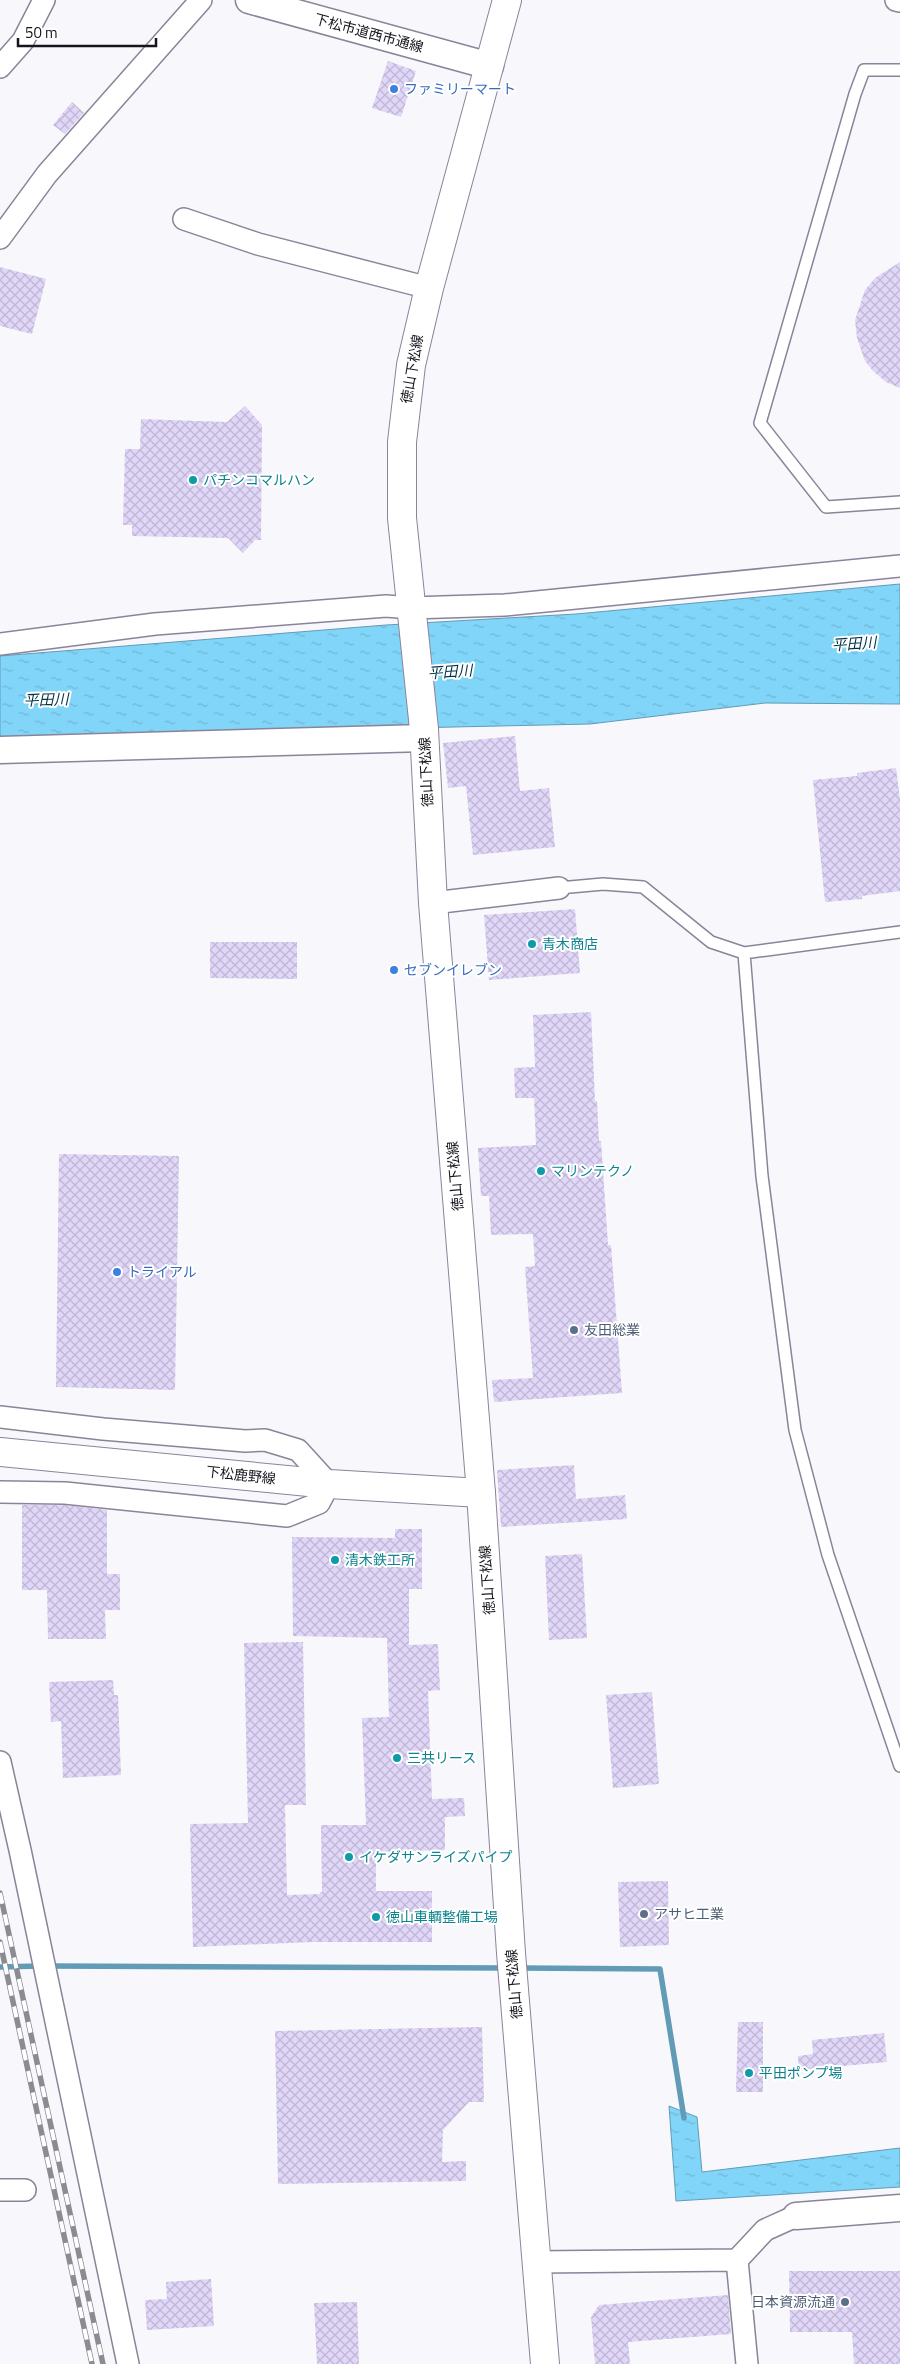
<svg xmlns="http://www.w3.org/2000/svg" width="900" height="2364" font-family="'Titillium Web','Noto Sans JP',sans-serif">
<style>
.water{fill:url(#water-ripples);stroke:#619bb6}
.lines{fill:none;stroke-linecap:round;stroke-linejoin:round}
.stream{stroke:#619bb6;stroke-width:5.5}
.building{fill:url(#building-cross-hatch)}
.service-casing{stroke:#8a8499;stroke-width:14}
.minor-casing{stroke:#8a8499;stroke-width:24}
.tertiary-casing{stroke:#8a8499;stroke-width:29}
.secondary-casing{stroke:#8a8499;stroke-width:30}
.primary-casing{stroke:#8a8499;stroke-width:30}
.service{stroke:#fff;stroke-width:11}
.minor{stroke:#fff;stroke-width:21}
.tertiary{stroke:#fff;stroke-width:26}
.secondary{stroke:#fff;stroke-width:28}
.primary{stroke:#fff;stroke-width:28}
.rail-casing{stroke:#8c8b91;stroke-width:5.5}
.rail{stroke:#fff;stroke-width:4;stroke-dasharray:11;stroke-linecap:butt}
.shop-dot{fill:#3f7fe0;stroke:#fff;stroke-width:2}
.culture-dot{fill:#0f9aa8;stroke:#fff;stroke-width:2}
.service-dot{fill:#5c6f8a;stroke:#fff;stroke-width:2}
.labels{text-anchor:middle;stroke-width:4;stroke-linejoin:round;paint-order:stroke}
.street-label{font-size:14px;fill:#16141c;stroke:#fff}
.shop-label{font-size:14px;fill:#366cbe;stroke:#fff;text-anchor:start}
.culture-label{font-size:14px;fill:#0d838f;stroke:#fff;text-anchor:start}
.service-label{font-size:14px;fill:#4e5e75;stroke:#fff;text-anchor:start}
.water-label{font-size:15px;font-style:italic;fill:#003446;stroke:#fff}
</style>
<defs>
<pattern id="water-ripples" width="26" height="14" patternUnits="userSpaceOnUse" patternTransform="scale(1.25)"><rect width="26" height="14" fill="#81d5f8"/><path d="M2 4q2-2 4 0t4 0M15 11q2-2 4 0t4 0" fill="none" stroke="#6fb6d4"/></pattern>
<pattern id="building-cross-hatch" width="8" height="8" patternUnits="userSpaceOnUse" patternTransform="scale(1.25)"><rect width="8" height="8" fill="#e0d6f8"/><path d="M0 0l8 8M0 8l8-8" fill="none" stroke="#bfb7d4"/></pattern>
</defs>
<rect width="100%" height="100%" fill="#f8f7fb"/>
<path class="water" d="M 900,584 L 900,704 L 765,703 L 590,724 L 0,737 L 0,656 L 386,625 L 576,614 Z
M 669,2106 L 697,2117 L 702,2172 L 900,2148 L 900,2187 L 676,2201 Z"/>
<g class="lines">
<path class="stream" d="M 50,1966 L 505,1968
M 0,1967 L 40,1966
M 520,1968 L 660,1969 L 684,2118"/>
</g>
<path class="building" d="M 388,61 L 416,71 L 401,117 L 372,108 Z
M 72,102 L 84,113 L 65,134 L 53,125 Z
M 900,262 L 900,388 L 886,382 L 873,371 L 865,361 L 857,338 L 855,320 L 865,290 L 875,278 Z
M 0,267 L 46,279 L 32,334 L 0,326 Z
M 245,406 L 262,425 L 261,540 L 255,540 L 243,553 L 228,538 L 132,536 L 132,525 L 123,525 L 125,449 L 140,449 L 141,419 L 227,422 Z
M 515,736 L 520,791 L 549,788 L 555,847 L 473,855 L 466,786 L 448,788 L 443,743 Z
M 896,768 L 900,800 L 900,891 L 862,896 L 862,899 L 825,902 L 813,780 L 857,776 L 857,773 Z
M 575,909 L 580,973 L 489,980 L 484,915 Z
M 210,942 L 297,942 L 297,979 L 210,978 Z
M 591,1012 L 595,1101 L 597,1101 L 599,1141 L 601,1141 L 608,1245 L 611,1245 L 622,1393 L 494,1402 L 492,1380 L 533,1378 L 525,1267 L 535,1266 L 533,1234 L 491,1235 L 489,1196 L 481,1196 L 478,1148 L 536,1145 L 534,1098 L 515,1098 L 514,1068 L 535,1067 L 533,1015 Z
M 59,1154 L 179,1156 L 175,1390 L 56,1387 Z
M 574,1465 L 576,1499 L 625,1495 L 627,1519 L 501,1527 L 497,1470 Z
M 22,1505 L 64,1505 L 107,1510 L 107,1574 L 120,1574 L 120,1610 L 105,1610 L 106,1639 L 48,1639 L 47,1590 L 22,1590 Z
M 395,1529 L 422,1529 L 422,1589 L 409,1589 L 409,1645 L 438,1644 L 440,1690 L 428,1691 L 432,1799 L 464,1798 L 465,1816 L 445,1817 L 445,1850 L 376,1852 L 376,1891 L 432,1891 L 432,1942 L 312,1942 L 193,1947 L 190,1824 L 248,1823 L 244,1643 L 303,1642 L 306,1805 L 285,1805 L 287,1895 L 320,1894 L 320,1892 L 322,1892 L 321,1825 L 366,1825 L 362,1718 L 389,1717 L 387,1638 L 293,1636 L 292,1537 L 395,1538 Z
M 582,1554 L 587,1638 L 549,1640 L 545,1556 Z
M 113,1680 L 114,1695 L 118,1695 L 121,1775 L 63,1778 L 61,1721 L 51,1722 L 49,1682 Z
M 652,1692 L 659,1784 L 613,1788 L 606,1695 Z
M 668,1881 L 669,1945 L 620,1947 L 618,1882 Z
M 738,2022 L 763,2022 L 763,2092 L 736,2092 Z
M 482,2027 L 484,2102 L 469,2102 L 443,2130 L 442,2162 L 466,2161 L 466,2181 L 278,2184 L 275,2031 Z
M 884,2033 L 887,2062 L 799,2070 L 798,2056 L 813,2054 L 812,2040 Z
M 789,2271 L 900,2271 L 900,2364 L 854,2364 L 852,2332 L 790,2332 Z
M 211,2279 L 214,2326 L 147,2330 L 145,2300 L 167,2299 L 166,2282 Z
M 728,2295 L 731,2334 L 628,2342 L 630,2364 L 595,2364 L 591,2317 L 599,2305 Z
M 357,2302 L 359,2364 L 317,2364 L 314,2303 Z"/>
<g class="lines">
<g class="service-casing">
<path id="service" d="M 900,70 L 864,70 L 855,94 L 760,423 L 826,507 L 900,502
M 559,888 L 603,884 L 643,887 L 711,942 L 744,953 L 900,932
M 744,953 L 762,1176 L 795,1430 L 828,1555 L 900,1766"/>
</g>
<g class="minor-casing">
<path id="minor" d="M 896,0 L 900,1
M 0,67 L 23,41 L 44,0
M 184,219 L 258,244 L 429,288
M 0,238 L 47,174 L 201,0
M 0,644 L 155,624 L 386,606 L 411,608 L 505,605 L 900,566
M 433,903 L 559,888
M 0,1417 L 103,1429 L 245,1441 L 265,1440 L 298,1450 L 329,1484 L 319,1503 L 287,1516 L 65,1493 L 0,1492
M 0,1762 L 20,1850 L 128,2364
M 0,2190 L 25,2190
M 737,2260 L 747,2364
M 537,2262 L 737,2260 L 765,2230 L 796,2216"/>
</g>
<g class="tertiary-casing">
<path id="tertiary" d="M 249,0 L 490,66
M 0,750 L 424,738
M 796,2216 L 900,2208"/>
</g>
<g class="secondary-casing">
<path id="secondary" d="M 507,0 L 429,288 L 411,365 L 402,442 L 402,518 L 424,729 L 433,903 L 481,1493 L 511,1953 L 545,2364"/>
</g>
<g class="primary-casing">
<path id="primary" d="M 0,1452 L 329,1484 L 481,1493"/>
</g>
<use href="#service" class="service"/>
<use href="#minor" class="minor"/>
<use href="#tertiary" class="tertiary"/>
<use href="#secondary" class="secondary"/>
<use href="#primary" class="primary"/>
<g class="rail-casing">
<path id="rail" d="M 0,1893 L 103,2364
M 0,1942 L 92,2364"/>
</g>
<use href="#rail" class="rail"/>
</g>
<g class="shop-dot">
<circle cx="394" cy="89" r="5"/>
<circle cx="394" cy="970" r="5"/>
<circle cx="117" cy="1272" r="5"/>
</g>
<g class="culture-dot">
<circle cx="193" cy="480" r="5"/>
<circle cx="532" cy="944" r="5"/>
<circle cx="541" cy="1171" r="5"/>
<circle cx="335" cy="1560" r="5"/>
<circle cx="397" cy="1758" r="5"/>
<circle cx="349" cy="1857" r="5"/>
<circle cx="376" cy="1917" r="5"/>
<circle cx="749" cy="2073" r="5"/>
</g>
<g class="service-dot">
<circle cx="574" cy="1330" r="5"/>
<circle cx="644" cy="1914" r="5"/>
<circle cx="845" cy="2302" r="5"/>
</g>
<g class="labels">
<g class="street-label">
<text transform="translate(369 33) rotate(15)" y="5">下松市道西市通線</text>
<text transform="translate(412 369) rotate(-80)" y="5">徳山下松線</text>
<text transform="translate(426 772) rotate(-93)" y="5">徳山下松線</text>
<text transform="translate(455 1176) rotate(-95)" y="5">徳山下松線</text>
<text transform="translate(241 1475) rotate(6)" y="5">下松鹿野線</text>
<text transform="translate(487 1580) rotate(-94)" y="5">徳山下松線</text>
<text transform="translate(514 1984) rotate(-95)" y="5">徳山下松線</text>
</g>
<g class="shop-label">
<text x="404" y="94">ファミリーマート</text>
<text x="404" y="975">セブンイレブン</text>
<text x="127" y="1277">トライアル</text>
</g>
<g class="culture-label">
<text x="203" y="485">パチンコマルハン</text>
<text x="542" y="949">青木商店</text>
<text x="551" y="1176">マリンテクノ</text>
<text x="345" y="1565">清木鉄工所</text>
<text x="407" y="1763">三共リース</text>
<text x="359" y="1862">イケダサンライズパイプ</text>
<text x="386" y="1922">徳山車輌整備工場</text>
<text x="759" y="2078">平田ポンプ場</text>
</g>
<g class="service-label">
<text x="584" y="1335">友田総業</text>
<text x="654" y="1919">アサヒ工業</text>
<text x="835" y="2307" text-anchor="end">日本資源流通</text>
</g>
<g class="water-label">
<text transform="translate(854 644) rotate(-4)" y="5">平田川</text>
<text transform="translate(450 672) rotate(-4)" y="5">平田川</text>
<text transform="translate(46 700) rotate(-2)" y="5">平田川</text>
</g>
</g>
<path d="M18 38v8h138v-8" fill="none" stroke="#16141c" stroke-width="2.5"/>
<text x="25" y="38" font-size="15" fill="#16141c" stroke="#ffffff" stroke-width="4" paint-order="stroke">50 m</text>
</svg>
